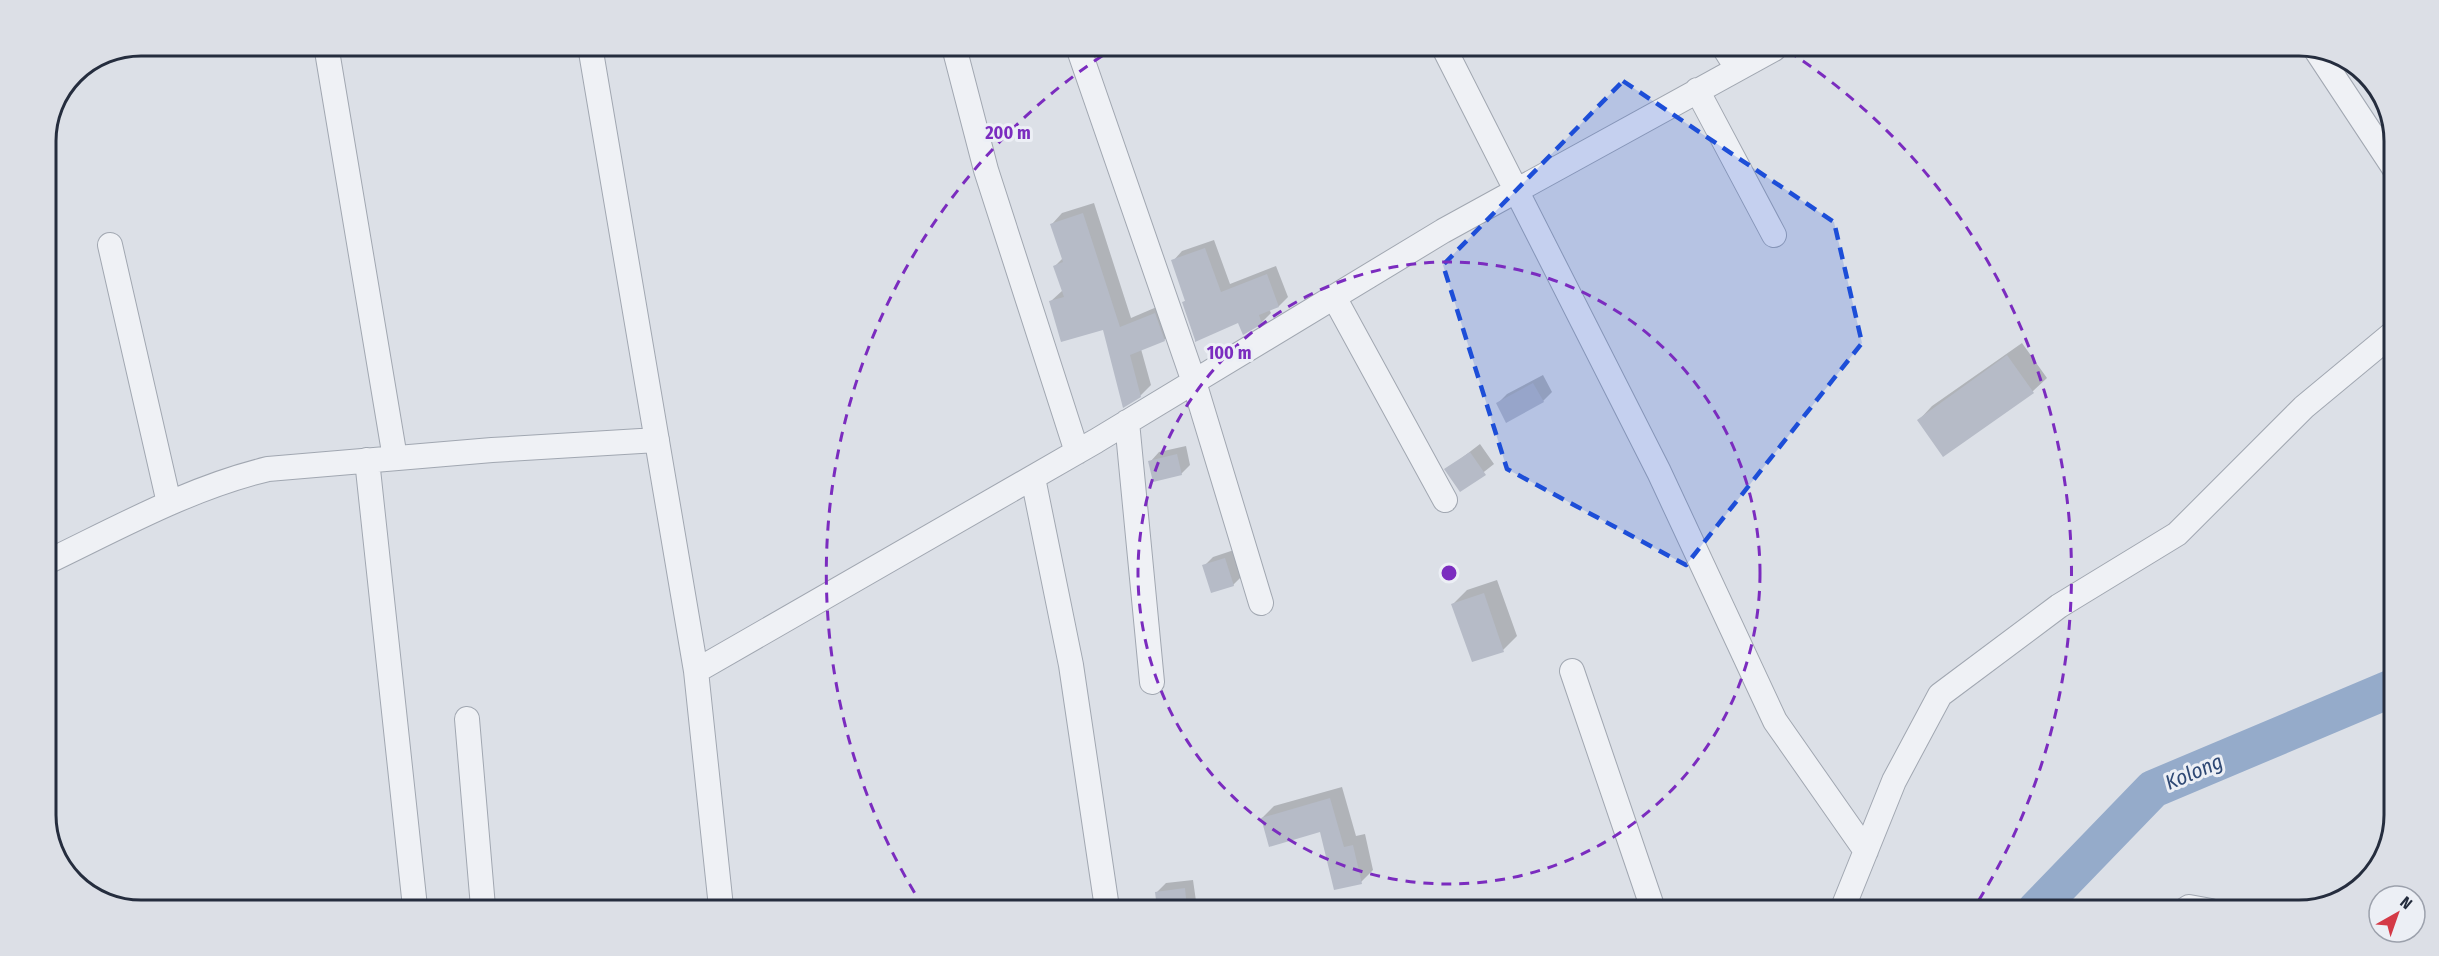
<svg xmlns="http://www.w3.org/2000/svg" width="2439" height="956" font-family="'Fira Sans Condensed',sans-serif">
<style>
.shadow{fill:#0003}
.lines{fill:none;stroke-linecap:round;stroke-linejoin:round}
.river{stroke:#95abca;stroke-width:38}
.building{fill:#b6bbc7}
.street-casing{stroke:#a1a7b1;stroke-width:26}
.street{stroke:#eff1f5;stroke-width:24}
.marked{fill:#1d4ed8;fill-opacity:0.2;stroke:#1d4ed8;stroke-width:4.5;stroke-dasharray:12 8;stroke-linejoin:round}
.ring{fill:none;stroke:#7b2cbf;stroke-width:3;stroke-dasharray:10 8}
.labels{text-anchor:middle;stroke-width:6;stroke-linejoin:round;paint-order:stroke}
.water-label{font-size:21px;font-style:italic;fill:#2e4874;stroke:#eceff5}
.rim{fill:none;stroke:#252d3e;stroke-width:3}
.centre{fill:#7b2cbf;stroke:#eceff5;stroke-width:3}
.ring-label{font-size:18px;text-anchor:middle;font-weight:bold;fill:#7b2cbf;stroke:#eceff5;stroke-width:6;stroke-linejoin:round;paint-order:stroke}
</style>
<rect width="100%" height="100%" fill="#dce0e7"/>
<path class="shadow" d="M 1094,203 L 1131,318 L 1166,303 L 1175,329 L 1164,340 L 1141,349 L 1151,385 L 1140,396 L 1104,329 L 1051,301 L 1063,290 L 1055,266 L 1063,258 L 1052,224 L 1062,213 Z
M 1214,240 L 1230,284 L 1276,266 L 1288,297 L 1279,306 L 1269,309 L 1271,313 L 1262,322 L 1244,333 L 1239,321 L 1183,303 L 1186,300 L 1173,261 L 1182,251 Z
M 2022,343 L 2047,378 L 2033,391 L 1943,455 L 1919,420 L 1932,406 Z
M 1543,375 L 1552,392 L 1543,401 L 1498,403 L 1507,394 Z
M 1480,444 L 1494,464 L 1461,490 L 1446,470 Z
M 1186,446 L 1190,465 L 1181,474 L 1150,462 L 1159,452 Z
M 1234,550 L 1242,576 L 1233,585 L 1204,566 L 1213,557 Z
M 1497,580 L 1517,636 L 1503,650 L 1453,604 L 1467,590 Z
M 1342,787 L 1356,836 L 1365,834 L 1373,870 L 1361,882 L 1321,831 L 1262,818 L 1274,806 Z
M 1193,880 L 1197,908 L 1159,908 L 1157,892 L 1166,883 Z"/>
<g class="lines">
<path class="river" d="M 2036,910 L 2153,789 L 2390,689"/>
</g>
<path class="building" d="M 1083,213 L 1120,327 L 1155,313 L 1165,341 L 1130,355 L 1141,397 L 1123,408 L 1103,330 L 1061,342 L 1049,301 L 1064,297 L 1053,266 L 1063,262 L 1050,224 Z
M 1205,248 L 1221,292 L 1267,274 L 1279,307 L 1259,315 L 1262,324 L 1243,335 L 1238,323 L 1195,342 L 1195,340 L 1182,302 L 1185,301 L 1171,260 Z
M 2007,355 L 2034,393 L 1943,457 L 1917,420 Z
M 1533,383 L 1544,402 L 1506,423 L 1496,403 Z
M 1470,452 L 1486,475 L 1460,492 L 1444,469 Z
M 1177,454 L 1182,475 L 1153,482 L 1148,461 Z
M 1225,558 L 1234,586 L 1211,593 L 1202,565 Z
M 1484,593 L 1504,652 L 1472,662 L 1451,604 Z
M 1330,798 L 1344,847 L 1353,845 L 1362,884 L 1334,890 L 1320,832 L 1269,847 L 1261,818 Z
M 1185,888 L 1187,908 L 1157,908 L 1155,892 Z"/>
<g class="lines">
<g class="street-casing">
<path id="street" d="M 326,45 L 395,458
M 590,46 L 696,671 L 721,907
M 954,47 L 986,170 L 1077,452
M 1078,47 L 1194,382 L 1261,603
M 1444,48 L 1659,472 L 1775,721 L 1866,851
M 1725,49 L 1737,68
M 2316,50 L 2394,168
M 1697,90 L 1774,235
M 110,245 L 169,503
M 1334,297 L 1445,500
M 1127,422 L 1152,682
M 367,460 L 415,907
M 1033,478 L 1071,665 L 1107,908
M 45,563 C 118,528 189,488 268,469 L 492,450 L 657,440
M 696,671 L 1096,441 L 1443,231 L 1774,49
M 1572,671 L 1653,909
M 467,719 L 483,907
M 1842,910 L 1894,781 L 1940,695 L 2059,606 L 2177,534 L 2304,407 L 2392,334
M 2183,911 L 2189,907 L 2211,911"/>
</g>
<use href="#street" class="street"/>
</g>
<path class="marked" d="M 1623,81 L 1834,222 L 1862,343 L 1686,565 L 1507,469 L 1443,265 Z"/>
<g class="ring">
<circle cx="1449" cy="573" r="311"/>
<path d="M924 908A623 623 0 0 1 1114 48M1788 51A623 623 0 0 1 1974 908"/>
</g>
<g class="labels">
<g class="water-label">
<text transform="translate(2194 772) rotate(-23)" y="7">Kolong</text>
</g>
</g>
<path d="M0 0H2439V956H0ZM141 56H2299A85 85 0 0 1 2384 141V815A85 85 0 0 1 2299 900H141A85 85 0 0 1 56 815V141A85 85 0 0 1 141 56Z" fill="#dcdfe6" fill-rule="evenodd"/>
<path class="rim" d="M141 56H2299A85 85 0 0 1 2384 141V815A85 85 0 0 1 2299 900H141A85 85 0 0 1 56 815V141A85 85 0 0 1 141 56Z"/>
<circle cx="1449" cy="573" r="9" class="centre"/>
<g class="ring-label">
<text x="1008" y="139">200 m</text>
<text x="1229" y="359">100 m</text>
</g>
<g transform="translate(2397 914) rotate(40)"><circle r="28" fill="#eceff5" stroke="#9ca1ac" stroke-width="1.5"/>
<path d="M0-4.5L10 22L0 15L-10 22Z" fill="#d43946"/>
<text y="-9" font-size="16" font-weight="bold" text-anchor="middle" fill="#252d3e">N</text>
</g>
</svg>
